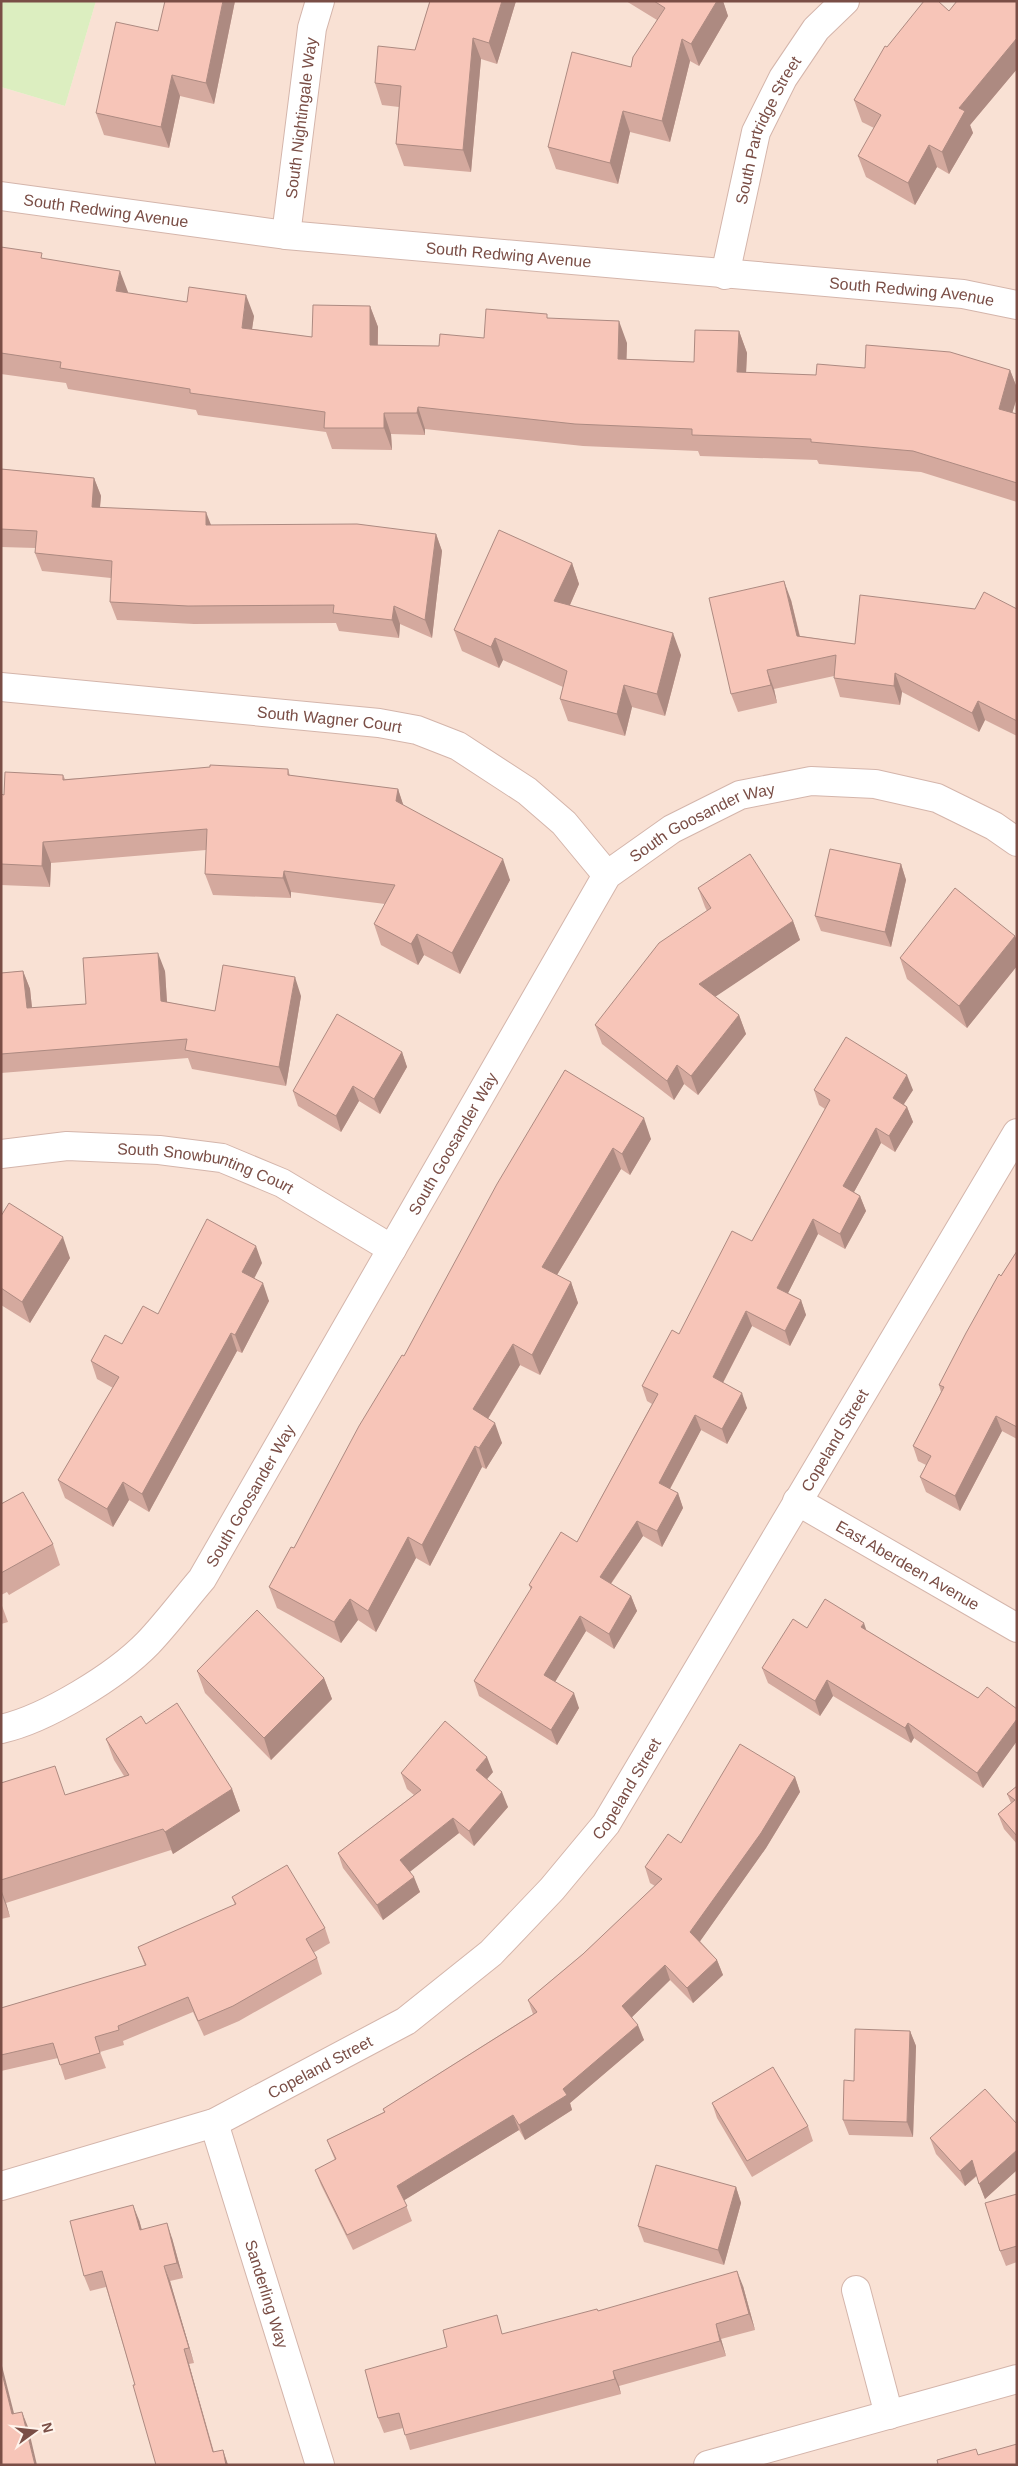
<svg xmlns="http://www.w3.org/2000/svg" width="1018" height="2466" font-family="Helvetica,sans-serif">
<style>
.residential{fill:#f9e1d4}
.green{fill:#dceec0}
.lines{fill:none;stroke-linecap:round;stroke-linejoin:round}
.street-casing{stroke:#d4b5ab;stroke-width:30}
.street{stroke:#fff;stroke-width:28}
.wall{fill:#d4a99e}
.shaded-wall{fill:#ad8a81}
.building{fill:#f7c5b8;stroke:#ad8a81}
.labels{text-anchor:middle;stroke-width:4;stroke-linejoin:round;paint-order:stroke}
.street-label{font-size:16px;fill:#7a4e46;stroke:#fff4ec}
</style>
<rect width="100%" height="100%" fill="#ffefe4"/>
<path class="residential" d="M 96,1 L 1017,1 L 1017,2465 L 1,2465 L 1,87 L 65,106 Z"/>
<path class="green" d="M 1,1 L 96,1 L 65,106 L 1,87 Z"/>
<g class="lines">
<g class="street-casing">
<g id="street">
<path id="s1" d="M 1,196 L 286,235 L 963,294 L 1017,305"/>
<path id="s2" d="M 286,235 L 312,28 L 320,1"/>
<path id="s3" d="M 725,275 L 756,132 L 783,78 L 816,29 L 845,1"/>
<path id="s4" d="M 1,687 L 379,723 L 417,730 L 458,746 L 527,791 L 564,823 L 607,875"/>
<path id="s5" d="M 1,1154 L 67,1146 L 159,1150 L 222,1158 L 282,1183 L 392,1249"/>
<path id="s6" d="M 797,1501 L 1017,1628"/>
<path id="s7" d="M 1,1729 C 46,1719 116,1676 148,1643 C 167,1623 184,1600 202,1579 L 607,875 L 672,829 L 740,795 L 811,781 L 875,784 L 937,798 L 994,826 L 1017,842"/>
<path id="s8" d="M 214,2123 L 320,2465"/>
<path id="s9" d="M 1,2186 L 214,2123 L 406,2021 L 491,1953 L 552,1889 L 606,1824 L 1017,1133"/>
<path d="M 856,2290 L 889,2415"/>
<path d="M 708,2465 L 1017,2379"/>
</g>
</g>
<use href="#street" class="street"/>
</g>
<path class="wall" d="M 235,1 L 214,104 L 180,96 L 169,148 L 104,135 L 96,113 L 158,31 Z
M 430,1 L 516,1 L 497,64 L 481,59 L 471,172 L 404,166 L 396,144 L 399,107 L 382,105 L 375,83 L 415,50 Z
M 626,1 L 723,1 L 728,16 L 699,66 L 690,61 L 670,142 L 630,132 L 618,184 L 556,169 L 548,147 L 631,67 L 657,20 Z
M 1017,1 L 1017,69 L 970,125 L 973,133 L 949,174 L 937,167 L 915,205 L 866,177 L 858,156 L 874,128 L 862,122 L 854,100 L 887,47 L 949,11 Z
M 1,247 L 44,259 L 128,292 L 128,293 L 254,316 L 252,329 L 312,337 L 370,306 L 378,327 L 378,346 L 439,346 L 484,338 L 548,318 L 627,343 L 626,359 L 694,362 L 739,331 L 747,353 L 746,373 L 816,375 L 865,368 L 1010,370 L 1017,388 L 1017,397 L 1012,413 L 1017,414 L 1017,502 L 921,472 L 819,464 L 817,460 L 700,456 L 698,451 L 583,446 L 425,429 L 425,435 L 391,434 L 392,450 L 332,449 L 326,432 L 198,415 L 196,410 L 68,389 L 66,383 L 1,374 Z
M 1,469 L 94,478 L 101,496 L 100,508 L 211,525 L 436,534 L 442,551 L 432,638 L 400,624 L 399,638 L 339,631 L 336,623 L 194,624 L 117,620 L 110,602 L 111,578 L 42,571 L 35,553 L 36,548 L 1,547 Z
M 572,563 L 579,584 L 570,605 L 681,655 L 665,716 L 632,707 L 625,736 L 568,721 L 560,699 L 563,687 L 503,660 L 499,668 L 462,651 L 454,630 Z
M 791,600 L 800,636 L 855,644 L 975,609 L 1017,609 L 1017,736 L 985,720 L 979,732 L 902,692 L 900,705 L 840,697 L 834,678 L 834,676 L 774,689 L 777,703 L 738,712 L 731,694 Z
M 288,769 L 290,776 L 398,789 L 403,805 L 510,880 L 460,974 L 424,955 L 418,965 L 381,945 L 374,924 L 385,904 L 291,892 L 291,898 L 213,895 L 205,874 L 206,850 L 51,863 L 50,887 L 1,885 L 1,794 L 4,795 L 63,775 L 65,779 Z
M 901,864 L 906,880 L 891,947 L 821,931 L 815,916 Z
M 698,888 L 793,921 L 800,940 L 715,996 L 739,1015 L 746,1034 L 698,1095 L 684,1084 L 674,1100 L 602,1044 L 595,1025 L 707,911 L 705,907 Z
M 1015,936 L 1017,941 L 1017,966 L 967,1028 L 907,979 L 900,958 Z
M 23,971 L 30,989 L 32,1008 L 86,1004 L 165,971 L 167,1002 L 215,1011 L 301,996 L 286,1086 L 192,1069 L 188,1058 L 1,1073 L 1,973 Z
M 402,1052 L 407,1067 L 380,1114 L 359,1101 L 341,1132 L 298,1106 L 293,1091 Z
M 565,1070 L 651,1139 L 630,1175 L 621,1169 L 557,1275 L 571,1282 L 578,1303 L 540,1375 L 520,1365 L 488,1419 L 502,1443 L 486,1469 L 482,1467 L 430,1566 L 416,1558 L 376,1632 L 358,1620 L 341,1643 L 277,1608 L 269,1587 L 294,1548 L 404,1356 Z
M 814,1090 L 913,1090 L 904,1104 L 907,1107 L 913,1122 L 895,1152 L 881,1143 L 854,1192 L 860,1196 L 866,1211 L 845,1249 L 818,1234 L 788,1293 L 801,1300 L 806,1315 L 790,1346 L 752,1326 L 723,1383 L 747,1408 L 727,1444 L 701,1430 L 670,1489 L 678,1493 L 683,1508 L 662,1547 L 643,1536 L 611,1584 L 631,1596 L 637,1611 L 614,1649 L 586,1631 L 555,1682 L 579,1708 L 557,1745 L 479,1696 L 474,1681 L 531,1590 L 529,1585 L 577,1542 L 652,1404 L 647,1401 L 642,1386 L 679,1334 L 752,1241 L 825,1109 L 819,1105 Z
M 1,1216 L 70,1258 L 30,1323 L 1,1305 Z
M 1017,1251 L 1017,1439 L 1002,1431 L 960,1511 L 926,1492 L 920,1477 L 926,1465 L 918,1461 L 913,1446 L 941,1392 L 939,1385 L 1001,1276 Z
M 262,1263 L 254,1279 L 269,1301 L 242,1353 L 237,1351 L 149,1512 L 129,1500 L 113,1527 L 65,1498 L 58,1480 L 113,1388 L 97,1379 L 91,1361 L 122,1344 L 158,1314 Z
M 1,1504 L 53,1544 L 60,1565 L 9,1595 L 7,1592 L 1,1595 Z
M 1,1603 L 8,1622 L 1,1624 Z
M 807,1628 L 866,1630 L 978,1698 L 1017,1709 L 1017,1741 L 983,1788 L 914,1738 L 911,1743 L 833,1696 L 820,1716 L 768,1683 L 762,1668 Z
M 197,1671 L 324,1678 L 332,1699 L 271,1760 L 205,1693 Z
M 146,1724 L 232,1789 L 240,1811 L 173,1854 L 171,1850 L 6,1903 L 10,1917 L 1,1919 L 1,1791 L 66,1795 L 124,1776 L 114,1760 L 106,1739 Z
M 493,1772 L 487,1779 L 508,1807 L 474,1846 L 459,1833 L 410,1871 L 420,1892 L 383,1920 L 343,1868 L 338,1853 L 414,1795 L 407,1789 L 401,1773 Z
M 795,1777 L 800,1792 L 766,1848 L 700,1941 L 717,1960 L 723,1975 L 693,2003 L 670,1980 L 632,2017 L 644,2040 L 570,2103 L 572,2110 L 525,2140 L 519,2130 L 404,2200 L 412,2221 L 353,2250 L 321,2185 L 315,2170 L 335,2160 L 327,2140 L 384,2112 L 383,2109 L 533,2014 L 528,2000 L 583,1954 L 655,1886 L 650,1883 L 645,1867 L 681,1843 Z
M 1017,1786 L 1017,1844 L 1004,1829 L 998,1814 L 1011,1803 L 1007,1794 Z
M 232,1897 L 325,1928 L 330,1943 L 313,1953 L 317,1958 L 322,1974 L 239,2021 L 204,2036 L 193,2012 L 123,2041 L 124,2045 L 100,2052 L 106,2068 L 65,2080 L 58,2058 L 1,2071 L 1,2007 L 1,2008 L 145,1966 L 138,1947 L 235,1905 Z
M 910,2031 L 916,2046 L 913,2137 L 849,2135 L 843,2120 L 854,2081 Z
M 712,2103 L 808,2126 L 813,2141 L 752,2177 L 717,2118 Z
M 1017,2124 L 1017,2170 L 985,2199 L 977,2176 L 965,2186 L 936,2154 L 930,2138 Z
M 736,2187 L 741,2203 L 724,2265 L 644,2242 L 638,2226 Z
M 1017,2194 L 1017,2262 L 1006,2266 L 1000,2251 Z
M 139,2220 L 142,2230 L 172,2238 L 183,2278 L 170,2281 L 194,2363 L 189,2364 L 214,2452 L 223,2450 L 228,2465 L 156,2465 L 135,2385 L 106,2287 L 90,2291 L 84,2276 Z
M 743,2286 L 755,2330 L 721,2339 L 726,2356 L 619,2386 L 621,2394 L 410,2450 L 403,2428 L 384,2433 L 378,2418 L 504,2334 L 598,2311 Z"/>
<path class="shaded-wall" d="M 223,1 L 235,1 L 214,104 L 206,83 Z
M 502,1 L 516,1 L 497,64 L 489,43 Z
M 717,1 L 723,1 L 728,16 L 699,66 L 691,44 Z
M 473,38 L 481,59 L 471,172 L 463,150 Z
M 1017,38 L 1017,69 L 970,125 L 973,133 L 949,174 L 942,152 L 959,108 Z
M 682,39 L 690,61 L 670,142 L 662,121 Z
M 172,75 L 180,96 L 169,148 L 161,127 Z
M 623,111 L 630,132 L 618,184 L 610,163 Z
M 929,145 L 937,167 L 915,205 L 908,183 Z
M 120,271 L 128,292 L 124,313 L 116,291 Z
M 246,295 L 254,316 L 249,349 L 242,328 Z
M 370,306 L 378,327 L 377,367 L 370,345 Z
M 619,321 L 627,343 L 626,380 L 618,359 Z
M 739,331 L 747,353 L 745,394 L 737,372 Z
M 1010,370 L 1017,388 L 1017,397 L 1007,431 L 999,409 Z
M 418,407 L 425,429 L 425,435 L 417,413 Z
M 384,413 L 391,434 L 392,450 L 384,428 Z
M 94,478 L 101,496 L 98,525 L 92,507 Z
M 206,512 L 213,530 L 206,525 Z
M 436,534 L 442,551 L 432,638 L 425,620 Z
M 572,563 L 579,584 L 562,623 L 554,601 Z
M 784,581 L 791,600 L 804,655 L 797,636 Z
M 394,606 L 400,624 L 399,638 L 392,620 Z
M 673,633 L 681,655 L 665,716 L 657,694 Z
M 495,638 L 503,660 L 499,668 L 491,647 Z
M 767,670 L 774,689 L 777,703 L 771,685 Z
M 895,673 L 902,692 L 900,705 L 894,686 Z
M 624,685 L 632,707 L 625,736 L 617,714 Z
M 978,701 L 985,720 L 979,732 L 972,713 Z
M 398,789 L 405,810 L 396,801 Z
M 43,842 L 51,863 L 50,887 L 42,866 Z
M 503,859 L 510,880 L 460,974 L 452,953 Z
M 901,864 L 906,880 L 891,947 L 885,932 Z
M 284,871 L 291,892 L 291,898 L 283,878 Z
M 793,921 L 800,940 L 706,1003 L 699,984 Z
M 417,934 L 424,955 L 418,965 L 411,944 Z
M 1015,936 L 1017,941 L 1017,966 L 967,1028 L 959,1006 Z
M 158,953 L 165,971 L 168,1019 L 161,1001 Z
M 23,971 L 30,989 L 34,1027 L 27,1008 Z
M 295,977 L 301,996 L 286,1086 L 279,1067 Z
M 739,1015 L 746,1034 L 698,1095 L 691,1076 Z
M 402,1052 L 407,1067 L 380,1114 L 374,1099 Z
M 677,1065 L 684,1084 L 674,1100 L 667,1081 Z
M 907,1075 L 913,1090 L 898,1113 L 893,1098 Z
M 353,1086 L 359,1101 L 341,1132 L 336,1116 Z
M 907,1107 L 913,1122 L 895,1152 L 889,1136 Z
M 644,1118 L 651,1139 L 630,1175 L 622,1154 Z
M 876,1128 L 881,1143 L 849,1201 L 843,1186 Z
M 613,1148 L 621,1169 L 549,1288 L 542,1267 Z
M 860,1196 L 866,1211 L 845,1249 L 840,1234 Z
M 813,1219 L 818,1234 L 783,1303 L 777,1288 Z
M 63,1237 L 70,1258 L 30,1323 L 22,1302 Z
M 256,1246 L 262,1263 L 248,1290 L 242,1272 Z
M 571,1282 L 578,1303 L 540,1375 L 532,1355 Z
M 263,1283 L 269,1301 L 242,1353 L 235,1335 Z
M 801,1300 L 806,1315 L 790,1346 L 785,1331 Z
M 746,1311 L 752,1326 L 718,1392 L 713,1377 Z
M 231,1333 L 237,1351 L 149,1512 L 142,1494 Z
M 513,1344 L 520,1365 L 481,1430 L 473,1409 Z
M 742,1393 L 747,1408 L 727,1444 L 722,1429 Z
M 695,1415 L 701,1430 L 665,1498 L 659,1483 Z
M 996,1416 L 1002,1431 L 960,1511 L 955,1496 Z
M 495,1423 L 502,1443 L 486,1469 L 479,1448 Z
M 475,1446 L 482,1467 L 430,1566 L 422,1545 Z
M 123,1482 L 129,1500 L 113,1527 L 107,1509 Z
M 678,1493 L 683,1508 L 662,1547 L 657,1531 Z
M 637,1521 L 643,1536 L 605,1592 L 600,1577 Z
M 408,1537 L 416,1558 L 376,1632 L 368,1611 Z
M 631,1596 L 637,1611 L 614,1649 L 609,1634 Z
M 350,1599 L 358,1620 L 341,1643 L 334,1622 Z
M 580,1616 L 586,1631 L 550,1690 L 544,1675 Z
M 864,1623 L 869,1638 L 861,1627 Z
M 324,1678 L 332,1699 L 271,1760 L 264,1738 Z
M 827,1680 L 833,1696 L 820,1716 L 815,1701 Z
M 574,1693 L 579,1708 L 557,1745 L 551,1730 Z
M 1017,1719 L 1017,1741 L 983,1788 L 977,1773 Z
M 908,1723 L 914,1738 L 911,1743 L 905,1728 Z
M 487,1757 L 493,1772 L 482,1785 L 476,1770 Z
M 795,1777 L 800,1792 L 766,1848 L 696,1947 L 690,1932 Z
M 232,1789 L 240,1811 L 173,1854 L 165,1832 Z
M 502,1792 L 508,1807 L 474,1846 L 469,1831 Z
M 453,1818 L 459,1833 L 406,1875 L 400,1860 Z
M 414,1877 L 420,1892 L 383,1920 L 377,1905 Z
M 1,1889 L 6,1903 L 10,1917 L 2,1895 Z
M 717,1960 L 723,1975 L 693,2003 L 687,1988 Z
M 665,1965 L 670,1980 L 628,2021 L 622,2006 Z
M 638,2025 L 644,2040 L 570,2103 L 572,2110 L 525,2140 L 519,2125 Z
M 910,2031 L 916,2046 L 913,2137 L 907,2122 Z
M 513,2115 L 519,2130 L 403,2201 L 397,2186 Z
M 1017,2150 L 1017,2170 L 985,2199 L 979,2184 Z
M 972,2160 L 977,2175 L 965,2186 L 960,2171 Z
M 736,2187 L 741,2203 L 724,2265 L 718,2250 Z
M 133,2205 L 139,2220 L 146,2245 L 140,2230 Z
M 167,2223 L 172,2238 L 183,2278 L 177,2263 Z
M 164,2266 L 170,2281 L 194,2363 L 189,2348 Z
M 737,2271 L 743,2286 L 755,2330 L 749,2314 Z
M 716,2324 L 721,2339 L 726,2356 L 720,2341 Z
M 184,2349 L 189,2364 L 217,2465 L 213,2452 Z
M 1,2362 L 18,2429 L 12,2414 L 1,2369 Z
M 613,2371 L 619,2386 L 621,2394 L 615,2379 Z
M 22,2412 L 28,2427 L 37,2465 L 35,2465 Z
M 223,2450 L 228,2465 L 226,2465 Z"/>
<path class="building" d="M 165,1 L 223,1 L 206,83 L 172,75 L 161,127 L 96,113 L 116,22 L 158,31 Z
M 430,1 L 502,1 L 489,43 L 473,38 L 463,150 L 396,144 L 401,86 L 375,83 L 378,46 L 415,50 Z
M 654,1 L 717,1 L 691,44 L 682,39 L 662,121 L 623,111 L 610,163 L 548,147 L 572,52 L 631,67 L 633,57 L 665,8 Z
M 924,1 L 938,1 L 949,11 L 957,1 L 1017,1 L 1017,38 L 959,108 L 965,111 L 942,152 L 929,145 L 908,183 L 858,156 L 881,115 L 854,100 L 885,46 L 887,47 Z
M 1,247 L 42,253 L 41,258 L 120,271 L 116,291 L 187,302 L 189,287 L 246,295 L 242,328 L 312,337 L 313,305 L 370,306 L 370,345 L 439,346 L 440,334 L 484,338 L 486,309 L 547,314 L 547,318 L 619,321 L 618,359 L 694,362 L 695,330 L 739,331 L 737,372 L 816,375 L 817,364 L 865,368 L 866,345 L 950,352 L 1010,370 L 999,409 L 1017,414 L 1017,483 L 913,451 L 811,442 L 811,439 L 692,435 L 692,429 L 575,424 L 418,407 L 417,413 L 384,413 L 384,428 L 324,428 L 325,412 L 190,393 L 190,389 L 60,368 L 61,362 L 1,353 Z
M 1,469 L 94,478 L 92,507 L 206,512 L 206,525 L 357,524 L 436,534 L 425,620 L 394,606 L 392,620 L 333,613 L 334,605 L 188,606 L 110,602 L 112,561 L 35,553 L 37,531 L 1,529 Z
M 499,530 L 572,563 L 554,601 L 673,633 L 657,694 L 624,685 L 617,714 L 560,699 L 567,671 L 495,638 L 491,647 L 454,630 Z
M 784,581 L 797,636 L 855,644 L 860,595 L 975,609 L 984,592 L 1017,609 L 1017,721 L 978,701 L 972,713 L 895,673 L 894,686 L 834,678 L 836,655 L 767,670 L 771,685 L 731,694 L 709,598 Z
M 210,765 L 288,769 L 288,775 L 398,789 L 396,801 L 503,859 L 452,953 L 417,934 L 411,944 L 374,924 L 395,885 L 284,871 L 283,878 L 205,874 L 207,829 L 43,842 L 42,866 L 1,864 L 1,794 L 4,795 L 5,772 L 63,775 L 63,780 L 210,767 Z
M 830,849 L 901,864 L 885,932 L 815,916 Z
M 750,854 L 793,921 L 699,984 L 739,1015 L 691,1076 L 677,1065 L 667,1081 L 595,1025 L 659,943 L 711,908 L 698,888 Z
M 955,888 L 1015,936 L 959,1006 L 900,958 Z
M 158,953 L 161,1001 L 215,1011 L 223,965 L 295,977 L 279,1067 L 185,1050 L 187,1039 L 1,1054 L 1,973 L 23,971 L 27,1008 L 86,1004 L 83,958 Z
M 337,1014 L 402,1052 L 374,1099 L 353,1086 L 336,1116 L 293,1091 Z
M 846,1037 L 907,1075 L 893,1098 L 907,1107 L 889,1136 L 876,1128 L 843,1186 L 860,1196 L 840,1234 L 813,1219 L 777,1288 L 801,1300 L 785,1331 L 746,1311 L 713,1377 L 742,1393 L 722,1429 L 695,1415 L 659,1483 L 678,1493 L 657,1531 L 637,1521 L 600,1577 L 631,1596 L 609,1634 L 580,1616 L 544,1675 L 574,1693 L 551,1730 L 474,1681 L 532,1587 L 529,1585 L 561,1532 L 577,1542 L 658,1394 L 642,1386 L 672,1330 L 679,1334 L 732,1231 L 752,1241 L 830,1100 L 814,1090 Z
M 565,1070 L 644,1118 L 622,1154 L 613,1148 L 542,1267 L 571,1282 L 532,1355 L 513,1344 L 473,1409 L 495,1423 L 479,1448 L 475,1446 L 422,1545 L 408,1537 L 368,1611 L 350,1599 L 334,1622 L 269,1587 L 291,1547 L 294,1548 L 359,1426 L 402,1355 L 404,1356 L 497,1184 Z
M 9,1203 L 63,1237 L 22,1302 L 1,1288 L 1,1216 Z
M 207,1219 L 256,1246 L 242,1272 L 263,1283 L 235,1335 L 231,1333 L 142,1494 L 123,1482 L 107,1509 L 58,1480 L 119,1377 L 91,1361 L 105,1335 L 122,1344 L 143,1306 L 158,1314 Z
M 1017,1251 L 1017,1427 L 996,1416 L 955,1496 L 920,1477 L 931,1456 L 913,1446 L 944,1387 L 939,1385 L 966,1333 L 999,1274 L 1001,1276 Z
M 23,1492 L 53,1544 L 1,1573 L 1,1504 Z
M 825,1599 L 864,1623 L 861,1627 L 978,1698 L 987,1687 L 1017,1709 L 1017,1719 L 977,1773 L 908,1723 L 905,1728 L 827,1680 L 815,1701 L 762,1668 L 793,1619 L 807,1628 Z
M 257,1610 L 324,1678 L 264,1738 L 197,1671 Z
M 177,1703 L 232,1789 L 165,1832 L 163,1829 L 1,1880 L 1,1783 L 55,1766 L 65,1795 L 129,1775 L 106,1739 L 141,1716 L 146,1724 Z
M 445,1721 L 487,1757 L 476,1770 L 502,1792 L 469,1831 L 453,1818 L 400,1860 L 414,1877 L 377,1905 L 338,1853 L 421,1790 L 401,1773 Z
M 740,1744 L 795,1777 L 761,1833 L 690,1932 L 717,1960 L 687,1988 L 665,1965 L 622,2006 L 638,2025 L 563,2089 L 567,2095 L 519,2125 L 513,2115 L 397,2186 L 407,2206 L 347,2235 L 315,2170 L 336,2159 L 327,2140 L 385,2112 L 383,2109 L 537,2012 L 528,2000 L 583,1954 L 662,1879 L 645,1867 L 668,1834 L 681,1843 Z
M 1017,1786 L 1017,1836 L 998,1814 L 1015,1800 L 1007,1794 Z
M 287,1865 L 325,1928 L 306,1939 L 317,1958 L 233,2006 L 198,2021 L 188,1997 L 118,2026 L 119,2030 L 95,2037 L 100,2053 L 60,2065 L 53,2043 L 1,2055 L 1,2008 L 146,1965 L 138,1947 L 236,1904 L 232,1897 Z
M 855,2029 L 910,2031 L 907,2122 L 843,2120 L 844,2080 L 854,2081 Z
M 773,2067 L 808,2126 L 747,2161 L 712,2103 Z
M 985,2089 L 1017,2124 L 1017,2150 L 979,2184 L 972,2160 L 960,2171 L 930,2138 Z
M 656,2165 L 736,2187 L 718,2250 L 638,2226 Z
M 1017,2194 L 1017,2246 L 1000,2251 L 985,2203 Z
M 133,2205 L 140,2230 L 167,2223 L 177,2263 L 164,2266 L 189,2348 L 184,2349 L 213,2452 L 223,2450 L 226,2465 L 156,2465 L 133,2385 L 135,2385 L 102,2271 L 84,2276 L 70,2221 Z
M 737,2271 L 749,2314 L 716,2324 L 720,2341 L 613,2371 L 615,2379 L 405,2435 L 399,2413 L 378,2418 L 365,2370 L 447,2347 L 443,2330 L 497,2315 L 502,2334 L 597,2309 L 598,2311 Z
M 1,2369 L 12,2414 L 22,2412 L 35,2465 L 1,2465 Z
M 1017,2444 L 1017,2465 L 933,2465 L 938,2464 L 937,2460 L 976,2449 L 978,2455 Z"/>
<g class="labels">
<g class="street-label">
<text dy="6" stroke="none"><textPath href="#s2" startOffset="118">South Nightingale Way</textPath></text>
<text dy="6" stroke="none"><textPath href="#s3" startOffset="152">South Partridge Street</textPath></text>
<text dy="6" stroke="none"><textPath href="#s1" startOffset="106">South Redwing Avenue</textPath></text>
<text dy="6" stroke="none"><textPath href="#s1" startOffset="511">South Redwing Avenue</textPath></text>
<text dy="6" stroke="none"><textPath href="#s1" startOffset="916">South Redwing Avenue</textPath></text>
<text dy="6" stroke="none"><textPath href="#s4" startOffset="330">South Wagner Court</textPath></text>
<text dy="6" stroke="none"><textPath href="#s7" startOffset="1178">South Goosander Way</textPath></text>
<text dy="6" stroke="none"><textPath href="#s7" startOffset="758">South Goosander Way</textPath></text>
<text dy="6" stroke="none"><textPath href="#s5" startOffset="208">South Snowbunting Court</textPath></text>
<text dy="6" stroke="none"><textPath href="#s9" startOffset="1168">Copeland Street</textPath></text>
<text dy="6" stroke="none"><textPath href="#s7" startOffset="352">South Goosander Way</textPath></text>
<text dy="6" stroke="none"><textPath href="#s6" startOffset="128">East Aberdeen Avenue</textPath></text>
<text dy="6" stroke="none"><textPath href="#s9" startOffset="762">Copeland Street</textPath></text>
<text dy="6" stroke="none"><textPath href="#s9" startOffset="342">Copeland Street</textPath></text>
<text dy="6" stroke="none"><textPath href="#s8" startOffset="179">Sanderling Way</textPath></text>
</g>
</g>
<rect width="1018" height="2466" fill="none" stroke="#7a4e46" stroke-width="5"/>
<g transform="translate(35 2431) rotate(75)" stroke="#fff4ec" stroke-width="4" paint-order="stroke">
<path d="M0-4L9 19L0 12L-9 19Z" fill="#7a4e46"/>
<text y="-8" font-size="14" font-weight="bold" text-anchor="middle" fill="#7a4e46">N</text>
</g>
</svg>
